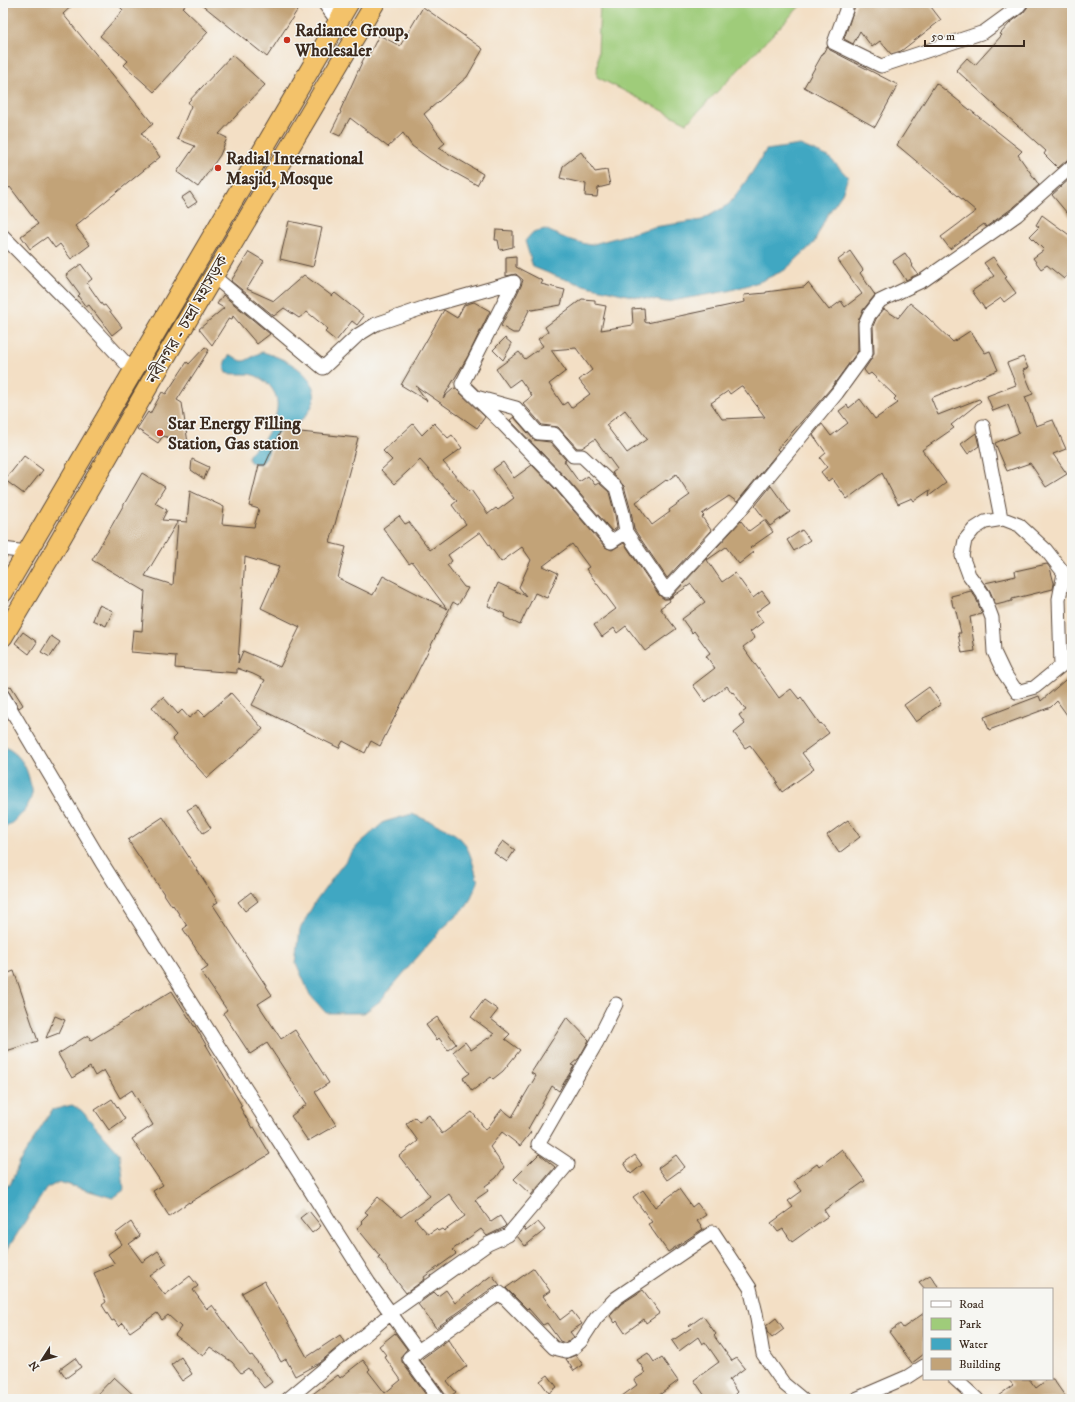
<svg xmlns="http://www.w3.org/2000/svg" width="1075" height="1402" font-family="'IM FELL DW Pica','Noto Serif Bengali',serif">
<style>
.green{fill:#9fcc7a;stroke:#6d7b4c}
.water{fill:#41a7c2;stroke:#3e6870}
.building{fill:#c2a378;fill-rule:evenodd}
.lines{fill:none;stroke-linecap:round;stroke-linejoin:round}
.minor-casing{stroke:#574537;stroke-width:15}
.highway-casing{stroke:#574537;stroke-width:21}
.minor{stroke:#fff;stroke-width:13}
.highway{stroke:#f3c26a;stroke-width:19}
.poi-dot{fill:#c8321e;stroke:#f6f6f2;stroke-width:1.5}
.labels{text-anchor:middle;stroke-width:3;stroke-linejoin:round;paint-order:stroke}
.poi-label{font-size:17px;font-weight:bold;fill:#3b2a1e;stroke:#f6f6f2;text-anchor:start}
.street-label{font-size:17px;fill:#3b2a1e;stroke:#f6f6f2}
</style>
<rect width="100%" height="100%" fill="#f6f6f2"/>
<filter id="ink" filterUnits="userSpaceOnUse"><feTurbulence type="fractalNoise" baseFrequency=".025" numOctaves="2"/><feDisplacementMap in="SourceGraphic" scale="8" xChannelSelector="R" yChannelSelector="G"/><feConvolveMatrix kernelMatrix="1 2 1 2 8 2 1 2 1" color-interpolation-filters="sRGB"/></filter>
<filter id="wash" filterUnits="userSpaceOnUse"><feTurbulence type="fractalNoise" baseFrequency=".012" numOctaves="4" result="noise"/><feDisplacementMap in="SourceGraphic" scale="16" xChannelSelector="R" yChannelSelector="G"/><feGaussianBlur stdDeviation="0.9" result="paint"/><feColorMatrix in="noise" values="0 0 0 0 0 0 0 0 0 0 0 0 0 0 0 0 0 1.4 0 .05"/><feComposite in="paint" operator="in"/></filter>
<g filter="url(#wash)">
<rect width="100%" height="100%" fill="#f3dfc5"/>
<path class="green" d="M 600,3 L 800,3 L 802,4 L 687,123 L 597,77 Z"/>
<path class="water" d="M 800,145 L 829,157 L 848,177 L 842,194 L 826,217 L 814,243 L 785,270 L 759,282 L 728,291 L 666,302 L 627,295 L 583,285 L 558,277 L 533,267 L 525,241 L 533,232 L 545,229 L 567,239 L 590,245 L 654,227 L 702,220 L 729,204 L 751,174 L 766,150 Z
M 263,352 C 282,358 310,369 314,392 C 317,403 305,419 296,425 C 286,430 283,425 275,436 C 270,443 268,459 262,463 C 258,465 254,463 250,462 L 248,457 C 252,449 261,444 266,436 C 277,418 284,399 267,383 C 263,380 258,376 253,375 C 247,373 234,375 226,373 C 223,367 224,360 230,355 C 235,356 238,360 242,361 C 247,362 256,353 263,352 Z
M 4,746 C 20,755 26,764 30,782 C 31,786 33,790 32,794 C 29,809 16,821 3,829 Z
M 412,814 C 428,821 447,827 460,838 C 471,849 474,868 478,882 L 467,906 L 442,929 L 414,961 L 380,1001 L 364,1013 L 326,1013 L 310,995 L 296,963 L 300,929 L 314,904 L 337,872 L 358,845 L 384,822 Z
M 72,1105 L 81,1110 L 119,1153 L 122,1169 L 124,1190 L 113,1198 L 59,1182 L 46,1189 L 3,1256 L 3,1186 L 10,1185 L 20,1161 L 52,1110 Z"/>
<g id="blocks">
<path class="building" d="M 3,3 L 75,3 L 63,14 L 153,124 L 141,133 L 160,157 L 75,226 L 90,245 L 71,259 L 60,244 L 55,248 L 47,237 L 30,249 L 21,236 L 38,224 L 10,187 L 8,189 L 3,182 Z
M 116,3 L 187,3 L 183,8 L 208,32 L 154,92 L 124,65 L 128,61 L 100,36 L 123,10 Z
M 200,3 L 302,3 L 267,57 Z
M 856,3 L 928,3 L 941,20 L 901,51 L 891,54 L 880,41 L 872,47 L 860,31 L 853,44 L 844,39 Z
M 1029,3 L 1072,3 L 1072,158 L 1067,160 L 1058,168 L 1044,154 L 1046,151 L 956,70 L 967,58 L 975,65 L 1002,35 L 1000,34 L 1010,23 L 1023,13 L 1027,8 Z
M 423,7 L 483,49 L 467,77 L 424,114 L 445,143 L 439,148 L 483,174 L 477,185 L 430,159 L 412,146 L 403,133 L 388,147 L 350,118 L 340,136 L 331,132 L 341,112 L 340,111 L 362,62 L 367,52 L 370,53 L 379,35 L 400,46 Z
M 827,46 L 830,50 L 898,85 L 875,127 L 804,87 Z
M 232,55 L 265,85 L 219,134 L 227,138 L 220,155 L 198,187 L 177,172 L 195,146 L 177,139 L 191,106 L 188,102 Z
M 936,83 L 1022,151 L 1018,155 L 1039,185 L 1014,207 L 986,227 L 984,224 L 950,249 L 941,237 L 976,211 L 897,145 Z
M 581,152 L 595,172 L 607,170 L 610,185 L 598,188 L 597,197 L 585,196 L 586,184 L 560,178 L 563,166 Z
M 1072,177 L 1072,219 L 1052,195 Z
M 190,192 L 197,202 L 188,208 L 181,198 Z
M 1042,215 L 1072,237 L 1072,269 L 1064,279 L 1047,265 L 1041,269 L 1033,258 L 1044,250 L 1030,236 L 1039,227 L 1036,225 Z
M 289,221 L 322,228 L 313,267 L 280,259 Z
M 496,230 L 513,231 L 513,247 L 500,250 L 498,240 L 495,240 Z
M 850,251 L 863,270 L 860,273 L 875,295 L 863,310 L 858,321 L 858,351 L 831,388 L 811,411 L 777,449 L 779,451 L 737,502 L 729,496 L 702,514 L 704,516 L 702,517 L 711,530 L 667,578 L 634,529 L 631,511 L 624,486 L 612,473 L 617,469 L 595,439 L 582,448 L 577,448 L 558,427 L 542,425 L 523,403 L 532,396 L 520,379 L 509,387 L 496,369 L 519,352 L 525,359 L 543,346 L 538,339 L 548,332 L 545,327 L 582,299 L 595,300 L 595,304 L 606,306 L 601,330 L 633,325 L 632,309 L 644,308 L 645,322 L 647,323 L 745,302 L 744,295 L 766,293 L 766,292 L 804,287 L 808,283 L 829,310 L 841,301 L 845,307 L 862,294 L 838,260 ZM 576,348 L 592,370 L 579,380 L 590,394 L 571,408 L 567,402 L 563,405 L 549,384 L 566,371 L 551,350 ZM 741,386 L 742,386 L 765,417 L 722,419 L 711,403 L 728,391 L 730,394 ZM 625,410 L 647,439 L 627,453 L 606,425 ZM 676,474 L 690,495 L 669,510 L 670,512 L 652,525 L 636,502 L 666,480 L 667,481 Z
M 249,252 L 264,261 L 247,289 L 274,301 L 304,275 L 332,296 L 335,293 L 364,316 L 357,325 L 352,321 L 336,341 L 325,332 L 328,329 L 307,312 L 299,318 L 284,308 L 274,316 L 231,281 Z
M 905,253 L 913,265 L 912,266 L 918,274 L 906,280 L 893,261 Z
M 516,256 L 516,267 L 543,281 L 541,284 L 565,290 L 561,305 L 532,310 L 530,308 L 518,333 L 513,333 L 501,326 L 521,286 L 523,280 L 516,274 L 506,276 L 506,257 Z
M 993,257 L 1007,277 L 1005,278 L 1016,293 L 1004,302 L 1001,298 L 985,309 L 972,291 L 994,276 L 984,263 Z
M 81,264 L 92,279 L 87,283 L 103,306 L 105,305 L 122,327 L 112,335 L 89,305 L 86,307 L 78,296 L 80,294 L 66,275 Z
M 223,295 L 270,334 L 257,344 L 233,316 L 232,319 L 229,318 L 212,345 L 199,329 L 224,308 L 217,304 Z
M 474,302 L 490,311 L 468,356 L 443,398 L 454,388 L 456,389 L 485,417 L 477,428 L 416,386 L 427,401 L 401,385 L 444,310 L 457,318 L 464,305 Z
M 910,303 L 927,317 L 953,342 L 970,331 L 985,353 L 990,351 L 998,370 L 931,398 L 938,415 L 979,399 L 981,401 L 951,425 L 954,428 L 922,450 L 946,483 L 929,496 L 930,490 L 914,501 L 912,498 L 898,504 L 882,473 L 847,499 L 832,478 L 828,481 L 821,472 L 827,467 L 820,458 L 826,453 L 813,435 L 822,424 L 831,436 L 848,423 L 839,411 L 847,405 L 849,408 L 860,399 L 875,419 L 898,403 L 894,399 L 896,397 L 871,373 L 868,375 L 864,370 L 872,358 L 874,353 L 873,326 L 876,319 L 884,309 L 898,318 Z
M 505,338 L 511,343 L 511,346 L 503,360 L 493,350 Z
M 205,347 L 209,350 L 177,400 L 182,403 L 188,443 L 163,436 L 158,443 L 137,429 L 148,412 L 150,414 L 162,392 L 166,394 L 187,362 L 189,364 Z
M 1023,357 L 1028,368 L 1023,370 L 1033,394 L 1025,397 L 1036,426 L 1053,420 L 1066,449 L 1053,454 L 1067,474 L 1046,487 L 1030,463 L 1007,471 L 995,443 L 1019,433 L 1008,405 L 993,411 L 987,396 L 1016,385 L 1007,363 Z
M 514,417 L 534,440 L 550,442 L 566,460 L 564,461 L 579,482 L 588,476 L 595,485 L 599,483 L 609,492 L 615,515 L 617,528 L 612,531 L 567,479 L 510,420 Z
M 434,423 L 448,438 L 452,435 L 462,448 L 443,462 L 469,491 L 471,490 L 488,514 L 496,508 L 498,510 L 514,498 L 493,469 L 503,462 L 514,478 L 532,465 L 555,489 L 605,547 L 612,550 L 624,543 L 659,595 L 664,599 L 668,599 L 672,596 L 741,521 L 749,531 L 764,520 L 773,532 L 750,548 L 754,552 L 739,564 L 726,547 L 707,560 L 722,582 L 735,573 L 753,598 L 762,591 L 770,602 L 756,612 L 763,622 L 750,632 L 755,638 L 743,647 L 779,698 L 791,689 L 799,699 L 801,697 L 820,724 L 821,723 L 829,733 L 802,753 L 814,769 L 782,792 L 776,783 L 778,782 L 750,745 L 745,748 L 734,733 L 745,724 L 739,715 L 746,710 L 733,692 L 732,693 L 727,686 L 705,702 L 693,685 L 715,668 L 706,656 L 710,653 L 694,631 L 692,633 L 682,619 L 705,602 L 691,584 L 669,599 L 670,601 L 660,608 L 676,629 L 645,651 L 626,626 L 617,633 L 614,628 L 602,637 L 594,625 L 616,609 L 586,569 L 589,567 L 572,544 L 543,566 L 558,573 L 547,598 L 535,593 L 520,625 L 504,617 L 505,614 L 488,606 L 498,583 L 526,596 L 519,587 L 531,560 L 522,547 L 501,562 L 480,532 L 448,555 L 452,561 L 447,565 L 464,587 L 468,588 L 458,605 L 453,602 L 380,746 L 371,741 L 365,753 L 343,741 L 339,748 L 252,705 L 265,680 L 253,674 L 237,668 L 237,673 L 175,668 L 176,656 L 131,652 L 133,630 L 142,631 L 145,591 L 92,560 L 142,473 L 165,487 L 155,503 L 167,510 L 162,520 L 187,522 L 190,491 L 224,507 L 222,524 L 254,527 L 259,509 L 249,506 L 259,465 L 265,465 L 281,430 L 358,438 L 330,543 L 346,547 L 338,578 L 373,595 L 383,576 L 447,609 L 412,562 L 409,564 L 383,528 L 399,516 L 405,524 L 409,522 L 430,550 L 466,524 L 452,505 L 457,501 L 420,460 L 394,484 L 381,470 L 392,460 L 383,451 L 413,424 L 422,435 ZM 178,521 L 173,585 L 145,576 ZM 245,557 L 279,567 L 261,608 L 300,627 L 280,667 L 243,651 L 238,663 Z
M 976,433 L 979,446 L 968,454 L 961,444 Z
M 24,456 L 43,470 L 24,494 L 5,480 Z
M 192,459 L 209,467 L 204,479 L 191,470 Z
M 771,486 L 790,512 L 770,526 L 755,506 Z
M 802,530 L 810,540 L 794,551 L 787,540 Z
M 1047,564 L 1050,568 L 1054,583 L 1053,589 L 1012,599 L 1012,601 L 996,605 L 990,591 L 985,583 L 1016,576 L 1015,571 Z
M 971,591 L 976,598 L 982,614 L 970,617 L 975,651 L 962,653 L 958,633 L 961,633 L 955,607 L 953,607 L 951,596 Z
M 99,605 L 113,611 L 106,626 L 93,620 Z
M 23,632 L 37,642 L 29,654 L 15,643 Z
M 51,636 L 60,642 L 50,657 L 41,652 Z
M 1072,674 L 1072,722 L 1057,701 L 1051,707 L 989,730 L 984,717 L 1039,696 L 1041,701 Z
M 11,686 L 23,705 L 19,708 L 7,689 Z
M 929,687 L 941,704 L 916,722 L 904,705 Z
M 231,693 L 263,729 L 207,778 L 172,739 L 176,735 L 152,707 L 163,697 L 178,714 L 182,710 L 189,718 L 199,710 L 205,716 Z
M 196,805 L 211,828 L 203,833 L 187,810 Z
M 163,817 L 218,902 L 213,905 L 272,995 L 258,1004 L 281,1039 L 295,1030 L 329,1083 L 315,1092 L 336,1125 L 308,1141 L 291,1116 L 307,1104 L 267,1043 L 250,1054 L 223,1013 L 227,1010 L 201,972 L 208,967 L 183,929 L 187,926 L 173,905 L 172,906 L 128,840 Z
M 848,820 L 860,837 L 839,853 L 827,835 Z
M 503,841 L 515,850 L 507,862 L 494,853 Z
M 251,892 L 258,901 L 245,911 L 238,902 Z
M 14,971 L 38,1041 L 3,1052 L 3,975 Z
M 172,991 L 194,1026 L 195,1026 L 242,1106 L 240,1107 L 252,1128 L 254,1127 L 270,1154 L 189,1203 L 189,1202 L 169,1216 L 153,1191 L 163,1185 L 132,1139 L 153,1125 L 132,1090 L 120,1098 L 104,1070 L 95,1076 L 90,1067 L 72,1078 L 58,1054 L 88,1035 L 91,1040 Z
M 484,1000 L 498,1010 L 491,1019 L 510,1034 L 505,1039 L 520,1050 L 503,1071 L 493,1079 L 491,1077 L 472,1091 L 463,1078 L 470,1073 L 453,1052 L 465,1042 L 471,1050 L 494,1034 L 471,1017 Z
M 55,1016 L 65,1020 L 59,1033 L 46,1038 Z
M 437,1017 L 456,1044 L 448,1050 L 439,1038 L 437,1040 L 426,1025 Z
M 567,1017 L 589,1040 L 579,1058 L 571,1065 L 574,1066 L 559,1091 L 552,1086 L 528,1129 L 531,1132 L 520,1146 L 502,1132 L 490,1147 L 504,1167 L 496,1178 L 485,1186 L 488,1191 L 475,1200 L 491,1222 L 500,1216 L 506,1225 L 503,1228 L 487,1236 L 481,1229 L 452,1250 L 456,1254 L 424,1277 L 425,1279 L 406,1293 L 378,1257 L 380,1256 L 357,1228 L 363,1223 L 361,1221 L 368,1214 L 365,1212 L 378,1197 L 401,1217 L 430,1196 L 399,1156 L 418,1141 L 406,1124 L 415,1117 L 419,1122 L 429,1115 L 442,1134 L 472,1112 L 486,1130 L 502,1109 L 512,1117 L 536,1076 L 531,1073 ZM 449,1194 L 465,1216 L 444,1231 L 442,1229 L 438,1231 L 436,1229 L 428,1234 L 415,1219 Z
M 112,1099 L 125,1119 L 109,1130 L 95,1110 Z
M 842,1149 L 865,1181 L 824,1210 L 828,1216 L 792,1242 L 783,1229 L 778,1232 L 771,1223 L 793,1207 L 788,1201 L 802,1191 L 794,1181 L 817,1164 L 819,1167 Z
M 539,1154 L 555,1167 L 531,1195 L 514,1179 Z
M 635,1155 L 642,1165 L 631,1174 L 624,1163 Z
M 676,1155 L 685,1167 L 667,1180 L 658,1168 Z
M 679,1189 L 692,1207 L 697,1203 L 706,1215 L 697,1221 L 703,1229 L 668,1252 L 648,1224 L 652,1222 L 633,1197 L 643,1190 L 655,1207 Z
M 309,1211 L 321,1226 L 312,1233 L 300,1218 Z
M 131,1222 L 140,1236 L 129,1244 L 142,1262 L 158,1251 L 167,1264 L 150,1276 L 165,1295 L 190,1276 L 198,1286 L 193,1290 L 207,1309 L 212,1305 L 250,1356 L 252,1355 L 272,1382 L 264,1388 L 248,1368 L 241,1373 L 232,1362 L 210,1347 L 203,1356 L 175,1335 L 181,1327 L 168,1315 L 162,1320 L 157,1313 L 130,1332 L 123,1323 L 119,1327 L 114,1320 L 112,1321 L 102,1305 L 106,1302 L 94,1273 L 115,1264 L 108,1254 L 122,1244 L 115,1234 Z
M 538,1222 L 545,1230 L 525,1246 L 517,1236 L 524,1228 L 526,1231 Z
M 534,1268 L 550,1291 L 543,1296 L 560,1320 L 572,1311 L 582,1324 L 570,1332 L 574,1337 L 569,1341 L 565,1343 L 560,1341 L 547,1323 L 543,1325 L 528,1308 L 527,1309 L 506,1288 Z
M 492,1275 L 500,1285 L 495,1286 L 436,1328 L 418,1304 L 434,1292 L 438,1296 L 446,1290 L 455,1303 Z
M 930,1275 L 940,1289 L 925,1289 L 919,1282 Z
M 264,1281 L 307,1357 L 340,1335 L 344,1342 L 319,1363 L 295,1376 L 286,1359 L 281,1362 L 242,1293 Z
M 643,1290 L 660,1313 L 646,1323 L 644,1319 L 625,1333 L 617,1321 L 615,1323 L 610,1316 L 621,1304 Z
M 924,1313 L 924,1354 L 912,1363 L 889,1332 L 900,1324 L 903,1328 Z
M 703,1316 L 716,1334 L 714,1336 L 732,1361 L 737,1358 L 745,1368 L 729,1380 L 737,1392 L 735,1394 L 739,1399 L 707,1399 L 694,1380 L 719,1362 L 705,1342 L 702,1344 L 698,1337 L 679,1351 L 672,1341 L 691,1328 L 689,1326 Z
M 776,1318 L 784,1329 L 772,1338 L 767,1332 L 766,1326 Z
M 395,1333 L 407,1349 L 402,1355 L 402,1362 L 429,1399 L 306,1399 L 338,1375 L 340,1378 L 363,1360 L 370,1369 L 368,1371 L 385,1393 L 401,1380 L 384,1356 L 386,1355 L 379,1346 Z
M 448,1340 L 467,1366 L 447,1381 L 456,1392 L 447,1399 L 445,1394 L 420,1360 Z
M 648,1353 L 654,1362 L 659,1359 L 659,1360 L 662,1358 L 678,1381 L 654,1399 L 618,1399 L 637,1385 L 634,1380 L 645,1373 L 643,1370 L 644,1369 L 637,1360 Z
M 576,1355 L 583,1365 L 574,1371 L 566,1359 Z
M 181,1357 L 192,1374 L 182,1381 L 171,1365 Z
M 75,1358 L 81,1367 L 66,1378 L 60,1369 Z
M 548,1375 L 557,1387 L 549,1393 L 540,1381 Z
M 114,1377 L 138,1399 L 93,1399 Z
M 1008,1379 L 1029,1379 L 1036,1388 L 1048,1379 L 1053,1379 L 1067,1399 L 994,1399 L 1013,1385 Z"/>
</g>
</g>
<g filter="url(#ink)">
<use href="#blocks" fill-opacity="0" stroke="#574537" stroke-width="1"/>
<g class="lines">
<g class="minor-casing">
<path id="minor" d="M 324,3 L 338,22
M 846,3 L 846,10 L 834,43 L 881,66 L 984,32 L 1017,8 L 1021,3
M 3,236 L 79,313 L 133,371
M 213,276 L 323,368 L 358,335 L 376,324 L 426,307 L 514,282 L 462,384 L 503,424 L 561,484 L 611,542 L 626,532 L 666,591 L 738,513 L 837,393 L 866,353 L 865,324 L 869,315 L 880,301 L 924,280 L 1017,215 L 1072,166
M 476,397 L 516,408 L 538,433 L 554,434 L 573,456 L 582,456 L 616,488 L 623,513 L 626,532
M 983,426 L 1001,518 L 1019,525 L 1046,550 L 1064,573 L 1059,599 L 1061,666 L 1035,687 L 1017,692 L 1004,673 L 994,652 L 992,618 L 983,594 L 969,575 L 962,556 L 965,540 L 974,529 L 985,522 L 1003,519
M 3,549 L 27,552
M 3,696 L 102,863 L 369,1283 L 418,1351 L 409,1358 L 439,1399
M 418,1351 L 500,1293 L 554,1348 L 566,1351 L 573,1348 L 581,1341 L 596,1318 L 616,1298 L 713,1232 L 750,1288 L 756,1313 L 763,1354 L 784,1384 L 802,1399
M 955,1379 L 977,1399
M 288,1399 L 391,1313 L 488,1244 L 508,1235 L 568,1164 L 538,1144 L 597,1042 L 616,1004
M 856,1399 L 907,1377 L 924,1366"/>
</g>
<g class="highway-casing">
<path id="highway" d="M 3,593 L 349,3
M 3,637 L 55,549 L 152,380 L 375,3"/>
</g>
<use href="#minor" class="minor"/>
<use href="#highway" class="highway"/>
</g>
</g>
<g class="poi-dot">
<circle cx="287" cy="40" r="4"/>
<circle cx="218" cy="168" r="4"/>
<circle cx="160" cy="433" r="4"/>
</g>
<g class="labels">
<g class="poi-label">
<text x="295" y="36">Radiance Group,<tspan x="295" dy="20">Wholesaler</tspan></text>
<text x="226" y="164">Radial International<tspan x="226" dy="20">Masjid, Mosque</tspan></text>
<text x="168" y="429">Star Energy Filling<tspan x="168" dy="20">Station, Gas station</tspan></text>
</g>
<g class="street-label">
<text transform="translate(187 319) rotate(-60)" y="6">নবীনগর - চন্দ্রা মহাসড়ক</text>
</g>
</g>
<rect width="1075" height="1402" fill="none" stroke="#f6f6f2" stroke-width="16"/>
<rect x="923" y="1288" width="130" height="92" fill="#f6f6f2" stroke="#aba49d"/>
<rect x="931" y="1301" width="20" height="6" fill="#ffffff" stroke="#aba49d"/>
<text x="959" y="1308" font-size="12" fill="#3b2a1e">Road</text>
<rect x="931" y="1318" width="20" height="12" fill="#9fcc7a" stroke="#aba49d"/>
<text x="959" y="1328" font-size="12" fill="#3b2a1e">Park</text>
<rect x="931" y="1338" width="20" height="12" fill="#41a7c2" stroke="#aba49d"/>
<text x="959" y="1348" font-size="12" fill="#3b2a1e">Water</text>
<rect x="931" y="1358" width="20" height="12" fill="#c2a378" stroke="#aba49d"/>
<text x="959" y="1368" font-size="12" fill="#3b2a1e">Building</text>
<g transform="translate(42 1360) rotate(234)" stroke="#f6f6f2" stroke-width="3" paint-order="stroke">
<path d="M0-3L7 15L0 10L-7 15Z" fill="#3b2a1e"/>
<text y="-6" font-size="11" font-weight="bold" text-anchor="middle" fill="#3b2a1e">N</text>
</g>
<path d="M925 40v6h99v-6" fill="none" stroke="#3b2a1e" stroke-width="2"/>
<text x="931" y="40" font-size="12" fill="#3b2a1e" stroke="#f6f6f2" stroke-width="3" paint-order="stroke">50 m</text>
</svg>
